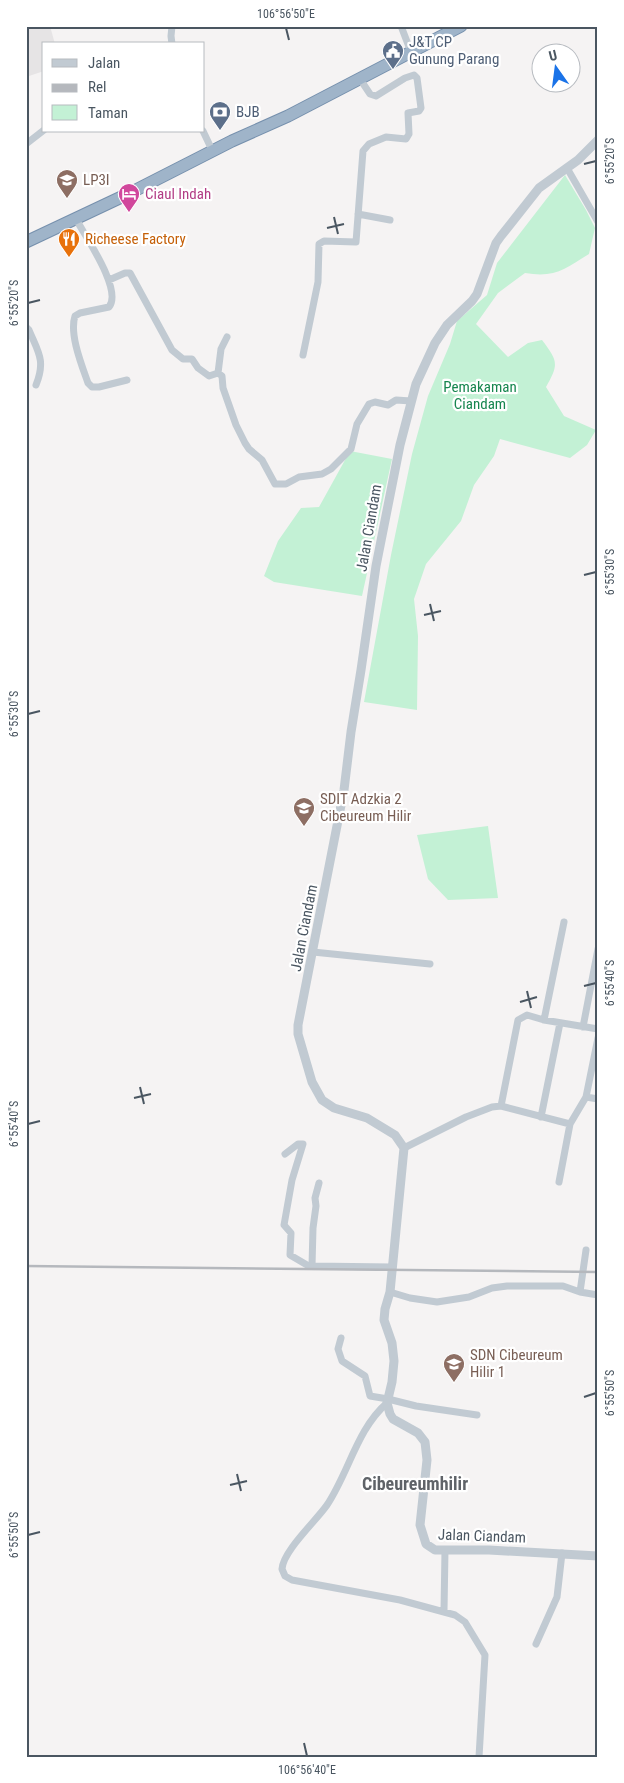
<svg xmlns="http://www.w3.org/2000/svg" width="624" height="1783" font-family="'Roboto Condensed',sans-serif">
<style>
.education{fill:#e6e4e5}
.green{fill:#c3f1d5}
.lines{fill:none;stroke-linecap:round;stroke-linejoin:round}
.trunk-casing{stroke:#7690ad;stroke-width:13}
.minor{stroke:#c1cad2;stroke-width:7}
.tertiary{stroke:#c1cad2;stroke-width:9}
.trunk{stroke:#9fb4c9;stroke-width:11}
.rail{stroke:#b5b8bd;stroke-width:2.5}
.ticks{fill:none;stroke:#4a5661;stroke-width:2}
.labels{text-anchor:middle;stroke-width:4.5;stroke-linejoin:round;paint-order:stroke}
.service-label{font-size:15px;fill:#4e5e75;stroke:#fff;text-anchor:start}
.education-label{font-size:15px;fill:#785e54;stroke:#fff;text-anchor:start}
.hotel-label{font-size:15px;fill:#b23c85;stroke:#fff;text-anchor:start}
.food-label{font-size:15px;fill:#c56008;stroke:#fff;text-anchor:start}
.park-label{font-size:15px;fill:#17864f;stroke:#fff}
.street-label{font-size:15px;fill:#4a5661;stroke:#fff}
.quarter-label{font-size:18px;font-weight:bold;fill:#5f6368;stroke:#fff}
.neatline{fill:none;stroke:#4a5661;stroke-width:2}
.ticks-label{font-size:12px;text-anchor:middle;fill:#4a5661}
</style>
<rect width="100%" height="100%" fill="#f5f3f3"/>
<path class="education" d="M 26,26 L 50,26 L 55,44 L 44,44 L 44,71 L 26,77 Z"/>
<path class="green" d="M 565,175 L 586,210 L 595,228 L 589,254 C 565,269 555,278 525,273 L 498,293 L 476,324 L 508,357 L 528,343 L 542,340 C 558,361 559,364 546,387 L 564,416 L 596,430 L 587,445 L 570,458 L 500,439 L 494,456 L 474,485 L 461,521 L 426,564 L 414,599 L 418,636 L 417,710 L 364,702 L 391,555 L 412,454 L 428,396 L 450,344 L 457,321 L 487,295 L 497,263 Z
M 350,451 L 392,459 L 362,596 L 274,582 L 264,576 L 278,541 L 301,508 L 319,507 Z
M 488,826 L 498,898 L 448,900 L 428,879 L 417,835 Z"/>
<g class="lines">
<g class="trunk-casing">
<path id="trunk" d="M 26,242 L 130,193 L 232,141 L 288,116 L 461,26"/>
</g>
<path class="minor" d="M 401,26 L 411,52
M 172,44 L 171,36 L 172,26
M 203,131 L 212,150
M 26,144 L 44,130
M 567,168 L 598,222
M 358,214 L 390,220
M 76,219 C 85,236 123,290 109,307 L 80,313 L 75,316 C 69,334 82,366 88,383 L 92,387 L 99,387 L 127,380
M 109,280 L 125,273 L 130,273 L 172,350 L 183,359 L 192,359 L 198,368 L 209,376 L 218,373 L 222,376 L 223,388 L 236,425 L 245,443 L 249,449 L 262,460 L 275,484 L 286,484 L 299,477 L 322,474 L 331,469 L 351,449 L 357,424 L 369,404 L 375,402 L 388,405 L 396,400 L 411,401
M 26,327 L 29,330 C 38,352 46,360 36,385
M 303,355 L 318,282 L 319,244 L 324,241 L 356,242 L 363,151 L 369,144 L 386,137 L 406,139 L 409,134 L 408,113 L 419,111 L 421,108 L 417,78 L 414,75 L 405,78 L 376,96 L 370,94 L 360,79
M 218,373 L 221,349 L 227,337
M 313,952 L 430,964
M 544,1020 L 564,922
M 583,1027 L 598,949
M 598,1029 L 544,1020 L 527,1015 L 518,1020 L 501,1106 L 570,1124 L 586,1097 L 598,1038
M 586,1097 L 598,1099
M 541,1117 L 560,1023
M 404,1148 L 466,1117 L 492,1107 L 501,1106
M 285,1154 L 298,1144 L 303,1144 L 292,1180 L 284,1225 L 291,1233 L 290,1255 L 307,1265 L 312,1266 L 392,1267
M 559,1182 L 570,1124
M 312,1266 L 313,1228 L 316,1206 L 315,1198 L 319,1183
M 390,1292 L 410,1298 L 437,1302 L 469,1297 L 492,1288 L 507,1286 L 563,1286 L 580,1292 L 598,1295
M 580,1292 L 586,1250
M 341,1338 L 338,1349 L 342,1361 L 365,1376 L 370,1396 L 388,1399 L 416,1406 L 477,1415
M 387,1403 C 357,1429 349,1472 327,1505 C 316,1521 283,1551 282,1569 L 285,1576 L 292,1580 L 400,1600 L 455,1615 L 465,1622 L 485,1655 L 479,1757
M 444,1611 L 445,1550
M 536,1644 L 557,1597 L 562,1553"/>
<path class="tertiary" d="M 598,140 L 578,160 L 539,188 L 501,236 L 496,243 L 477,294 L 472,301 L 447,325 L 435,343 L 416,384 L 400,445 L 376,566 L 361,670 L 351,732 L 344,790 L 298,1025 L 298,1034 L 312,1082 L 322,1100 L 334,1108 L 367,1118 L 395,1135 L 404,1148 L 390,1292 L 385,1309 L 384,1320 L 392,1343 L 394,1361 L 392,1382 L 387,1403 L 390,1414 L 393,1419 L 418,1433 L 425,1442 L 427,1460 L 420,1525 L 426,1544 L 435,1550 L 489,1550 L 598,1556"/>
<use href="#trunk" class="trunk"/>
<path class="rail" d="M 26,1266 L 598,1272"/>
</g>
<path class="ticks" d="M 286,28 L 289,40M 584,164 L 596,161M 334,217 L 338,234M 327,228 L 344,224M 28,303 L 40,300M 584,575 L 596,572M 430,604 L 434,621M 424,615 L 441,611M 28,714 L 40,711M 584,986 L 596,983M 527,991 L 531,1008M 520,1002 L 537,997M 140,1087 L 144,1104M 134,1098 L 151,1094M 28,1124 L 40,1121M 584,1397 L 596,1393M 237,1474 L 241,1491M 230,1485 L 247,1481M 28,1535 L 40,1532M 304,1743 L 307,1756"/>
<defs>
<g id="civic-pin" transform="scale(1.125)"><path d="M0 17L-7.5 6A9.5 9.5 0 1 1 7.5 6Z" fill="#5c6f8a" stroke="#fff"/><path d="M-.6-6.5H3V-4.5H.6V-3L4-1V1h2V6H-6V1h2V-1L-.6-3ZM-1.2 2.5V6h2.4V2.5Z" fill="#fff"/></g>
<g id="bank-pin" transform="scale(1.125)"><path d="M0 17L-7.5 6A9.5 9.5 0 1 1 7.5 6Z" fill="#5c6f8a" stroke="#fff"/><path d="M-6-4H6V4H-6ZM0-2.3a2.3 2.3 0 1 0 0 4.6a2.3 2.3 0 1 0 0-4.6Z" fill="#fff"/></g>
<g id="university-pin" transform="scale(1.125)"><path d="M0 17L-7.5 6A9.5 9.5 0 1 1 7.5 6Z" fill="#8d6e63" stroke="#fff"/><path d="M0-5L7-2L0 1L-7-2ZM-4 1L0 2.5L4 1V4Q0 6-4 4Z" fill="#fff"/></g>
<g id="hotel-pin" transform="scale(1.125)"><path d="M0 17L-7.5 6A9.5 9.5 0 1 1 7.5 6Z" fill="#d1479c" stroke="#fff"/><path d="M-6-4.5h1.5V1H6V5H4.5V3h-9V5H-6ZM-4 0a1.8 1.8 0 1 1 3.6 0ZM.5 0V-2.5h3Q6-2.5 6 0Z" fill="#fff"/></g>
<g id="restaurant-pin" transform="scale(1.125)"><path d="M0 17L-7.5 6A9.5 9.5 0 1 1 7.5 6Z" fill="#e8710a" stroke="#fff"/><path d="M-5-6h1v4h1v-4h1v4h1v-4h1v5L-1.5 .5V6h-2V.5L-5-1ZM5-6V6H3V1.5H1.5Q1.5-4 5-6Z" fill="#fff"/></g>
<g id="school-pin" transform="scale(1.125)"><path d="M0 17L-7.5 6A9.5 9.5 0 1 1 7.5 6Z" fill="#8d6e63" stroke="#fff"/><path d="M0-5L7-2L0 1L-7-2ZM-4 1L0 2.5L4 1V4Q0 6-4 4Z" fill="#fff"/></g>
</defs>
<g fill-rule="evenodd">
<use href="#civic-pin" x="393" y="51"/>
<use href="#bank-pin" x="220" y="112"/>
<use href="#university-pin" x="67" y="180"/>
<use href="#hotel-pin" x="129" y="194"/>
<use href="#restaurant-pin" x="69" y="239"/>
<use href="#school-pin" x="304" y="808"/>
<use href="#school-pin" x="454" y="1364"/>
</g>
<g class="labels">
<g class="service-label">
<text x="409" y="47">J&amp;T CP<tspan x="409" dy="17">Gunung Parang</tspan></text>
<text x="236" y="117">BJB</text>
</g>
<g class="education-label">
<text x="83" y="185">LP3I</text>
<text x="320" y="804">SDIT Adzkia 2<tspan x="320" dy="17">Cibeureum Hilir</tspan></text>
<text x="470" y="1360">SDN Cibeureum<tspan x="470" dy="17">Hilir 1</tspan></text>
</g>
<g class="hotel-label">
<text x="145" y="199">Ciaul Indah</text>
</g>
<g class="food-label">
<text x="85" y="244">Richeese Factory</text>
</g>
<g class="park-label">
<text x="480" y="392">Pemakaman<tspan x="480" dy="17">Ciandam</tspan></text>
</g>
<g class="street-label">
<text transform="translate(369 528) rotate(-80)" y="5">Jalan Ciandam</text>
<text transform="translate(304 928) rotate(-79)" y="5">Jalan Ciandam</text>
<text transform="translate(482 1536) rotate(2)" y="5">Jalan Ciandam</text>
</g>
<g class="quarter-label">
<text x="415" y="1490">Cibeureumhilir</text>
</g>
</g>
<rect width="624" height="1783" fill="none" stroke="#ffffff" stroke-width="55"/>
<rect x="42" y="42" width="162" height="90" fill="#ffffff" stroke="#b7bbc0"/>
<rect x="52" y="59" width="25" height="8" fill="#c1cad2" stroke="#b7bbc0"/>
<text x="88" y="68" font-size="15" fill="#4a5661">Jalan</text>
<rect x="52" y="84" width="25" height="8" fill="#b5b8bd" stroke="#b7bbc0"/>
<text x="88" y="92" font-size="15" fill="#4a5661">Rel</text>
<rect x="52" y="105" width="25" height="15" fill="#c3f1d5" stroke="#b7bbc0"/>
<text x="88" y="118" font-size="15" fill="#4a5661">Taman</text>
<g transform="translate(556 68) rotate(346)"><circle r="24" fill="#ffffff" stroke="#b7bbc0"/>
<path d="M0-4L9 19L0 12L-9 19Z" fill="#1a73e8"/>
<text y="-8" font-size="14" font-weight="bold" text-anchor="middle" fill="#4a5661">U</text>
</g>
<rect x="28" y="28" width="568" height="1728" class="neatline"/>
<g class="ticks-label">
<text x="286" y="18">106°56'50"E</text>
<text transform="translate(610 161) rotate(-90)" y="4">6°55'20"S</text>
<text transform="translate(14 303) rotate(-90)" y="4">6°55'20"S</text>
<text transform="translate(610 572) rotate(-90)" y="4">6°55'30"S</text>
<text transform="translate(14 714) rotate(-90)" y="4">6°55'30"S</text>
<text transform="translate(610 983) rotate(-90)" y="4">6°55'40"S</text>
<text transform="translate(14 1124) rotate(-90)" y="4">6°55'40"S</text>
<text transform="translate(610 1393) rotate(-90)" y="4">6°55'50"S</text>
<text transform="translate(14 1535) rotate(-90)" y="4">6°55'50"S</text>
<text x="307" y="1774">106°56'40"E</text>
</g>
</svg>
